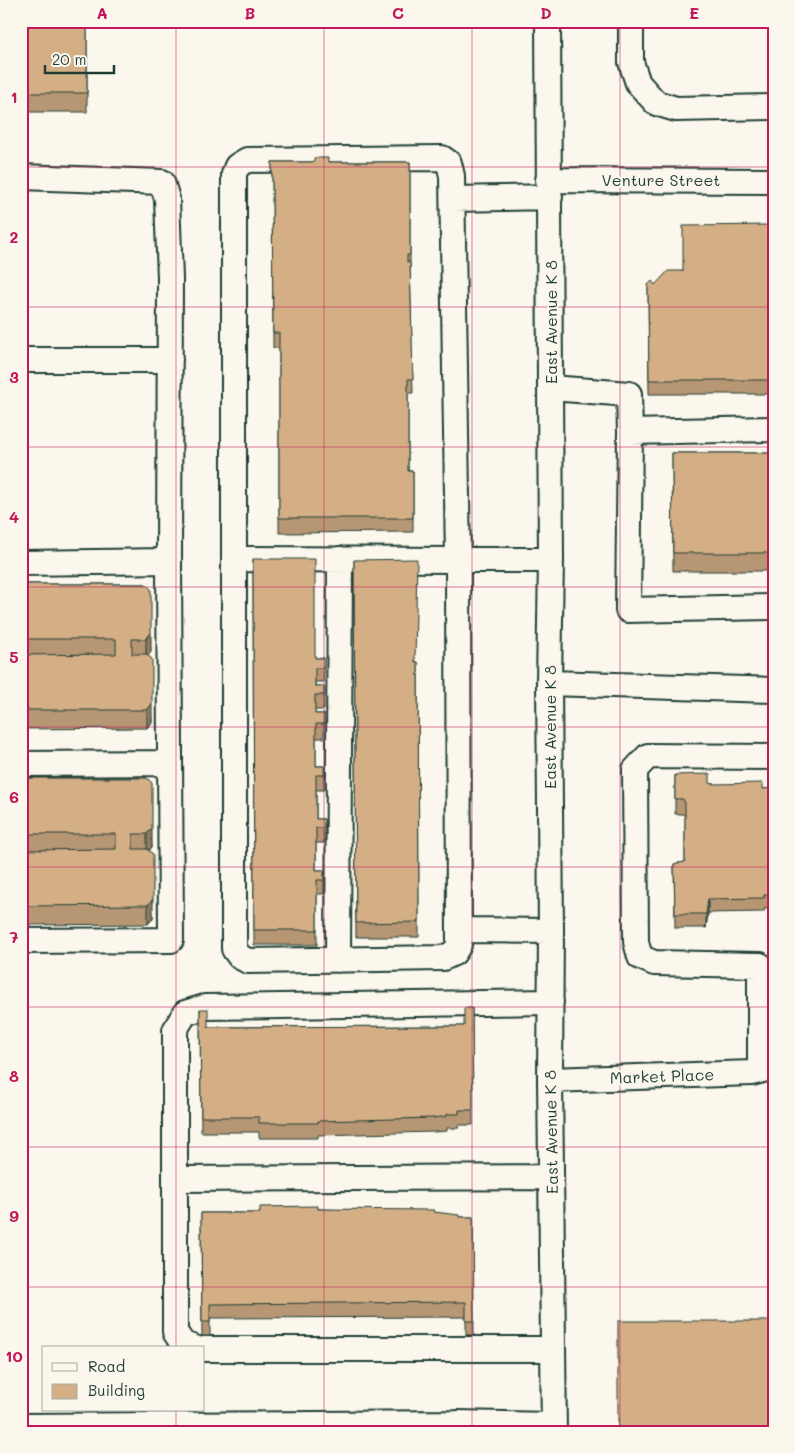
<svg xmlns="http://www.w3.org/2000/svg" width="795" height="1454" font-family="Mali,sans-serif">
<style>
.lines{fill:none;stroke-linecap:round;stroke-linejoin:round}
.minor-casing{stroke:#1f3d34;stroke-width:28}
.minor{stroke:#fbf7ec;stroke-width:24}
.wall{fill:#b69673;stroke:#1f3d34}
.shaded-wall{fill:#947a5e;stroke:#1f3d34}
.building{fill:#d4af86;stroke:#1f3d34}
.grid{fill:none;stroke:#c2185b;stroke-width:1;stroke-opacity:0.55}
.labels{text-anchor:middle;stroke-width:4;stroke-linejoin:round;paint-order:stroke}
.street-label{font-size:16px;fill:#1f3d34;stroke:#fbf7ec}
.neatline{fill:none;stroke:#c2185b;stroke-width:2}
.grid-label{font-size:16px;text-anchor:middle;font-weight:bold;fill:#c2185b}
</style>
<rect width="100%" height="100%" fill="#fbf7ec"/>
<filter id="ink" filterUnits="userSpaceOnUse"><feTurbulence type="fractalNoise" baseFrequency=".02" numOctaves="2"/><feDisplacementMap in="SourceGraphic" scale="10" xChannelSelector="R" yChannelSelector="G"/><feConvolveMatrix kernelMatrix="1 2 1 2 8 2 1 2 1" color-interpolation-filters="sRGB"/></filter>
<g filter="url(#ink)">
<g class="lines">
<g class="minor-casing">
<path id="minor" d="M 548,21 L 551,560 L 549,683 L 551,931 L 550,1080 L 554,1433
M 631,21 L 631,62 L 638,83 L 656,103 L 676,109 L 774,107
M 21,177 L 162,182 L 167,199 L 170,278 L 169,561
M 548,180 L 774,181
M 453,199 L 550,197
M 21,360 L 170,360
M 551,388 L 629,394 L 630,432
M 774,429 L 630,432 L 628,610 L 774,607
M 234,559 L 458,560 L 452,176 L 449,163 L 442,158 L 247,160 L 237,166 L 234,174 L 234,949 L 240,957 L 248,961 L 443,958 L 454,953 L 459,945 L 458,560 L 551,560
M 21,563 L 169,561 L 171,940 L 21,941
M 549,683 L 774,690
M 21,764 L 170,763
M 459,930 L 551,931
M 338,960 L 340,559
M 760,1070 L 760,965 L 654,963 L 640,957 L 636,942 L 635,770 L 648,756 L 774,757
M 550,1080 L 752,1073 L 774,1067
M 175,1179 L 551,1177
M 195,1348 L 183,1344 L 175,1332 L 175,1030 L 185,1013 L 205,1007 L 551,1002
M 204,1349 L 553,1349
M 21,1426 L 458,1423
M 459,1433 L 458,1423 L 554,1425"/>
</g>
<use href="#minor" class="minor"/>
</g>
<path class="wall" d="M 21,21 L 87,21 L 87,112 L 21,112 Z
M 272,162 L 410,162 L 410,262 L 413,393 L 408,393 L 408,471 L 413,471 L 413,532 L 279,533 L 279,348 L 273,348 Z
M 774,225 L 774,394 L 649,394 L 648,285 L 655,285 Z
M 672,453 L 774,453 L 774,571 L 673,571 Z
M 253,559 L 315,658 L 324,658 L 324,682 L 315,682 L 315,686 L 324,686 L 324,710 L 315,710 L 315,714 L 324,714 L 324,738 L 316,738 L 316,766 L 324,766 L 324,790 L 316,790 L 316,819 L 324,819 L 324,843 L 316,843 L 316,870 L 324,870 L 324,894 L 317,894 L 317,945 L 254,945 Z
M 354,560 L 416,662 L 418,662 L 419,937 L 356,937 Z
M 21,584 L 146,584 L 151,652 L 148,656 L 152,723 L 147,728 L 21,729 Z
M 675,775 L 713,784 L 763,789 L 774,788 L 774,909 L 764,909 L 764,912 L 708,913 L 706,928 L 675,928 L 674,864 L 685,862 L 685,817 L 683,814 L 675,814 Z
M 21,778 L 147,778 L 152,847 L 149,851 L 153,918 L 148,924 L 21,925 Z
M 472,1008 L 473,1125 L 459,1125 L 459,1128 L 447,1128 L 447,1131 L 434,1132 L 318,1135 L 318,1138 L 259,1138 L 259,1132 L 201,1132 L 200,1009 L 208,1027 L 464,1026 Z
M 318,1209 L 434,1212 L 459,1217 L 473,1217 L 474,1335 L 466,1335 L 466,1317 L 210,1318 L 210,1336 L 202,1336 L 201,1213 L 260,1213 Z"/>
<path class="shaded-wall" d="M 151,633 L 151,652 L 146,658 L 146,639 Z
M 152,704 L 152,723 L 147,728 L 147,710 Z
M 152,828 L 152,847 L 147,852 L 147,834 Z
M 153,899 L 153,918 L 148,924 L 148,905 Z
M 708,899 L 708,913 L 706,928 L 706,914 Z"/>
<path class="building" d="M 21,21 L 87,21 L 87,93 L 21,93 Z
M 314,158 L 328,158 L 328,162 L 410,162 L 410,255 L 407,255 L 407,262 L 410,262 L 413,379 L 408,379 L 408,471 L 413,471 L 413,518 L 279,518 L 279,333 L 273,333 L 272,162 L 314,162 Z
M 774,225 L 774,380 L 649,380 L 648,285 L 652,281 L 655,285 L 668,271 L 683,271 L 683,226 Z
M 672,453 L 774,453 L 774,553 L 673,553 Z
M 253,559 L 315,559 L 315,658 L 324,658 L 324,668 L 315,668 L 315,686 L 324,686 L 324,695 L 315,695 L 315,714 L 324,714 L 324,724 L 316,724 L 316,766 L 324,766 L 324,775 L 316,775 L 316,819 L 324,819 L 324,828 L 316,828 L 316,870 L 324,870 L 324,880 L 317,880 L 317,930 L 254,930 Z
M 417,559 L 415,662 L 418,662 L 419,922 L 356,923 L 354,560 Z
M 21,584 L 146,584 L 151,589 L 151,633 L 146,639 L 132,639 L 132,654 L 146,654 L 152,659 L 152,704 L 147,710 L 21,710 L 21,655 L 116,654 L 116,639 L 21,639 Z
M 710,774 L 710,783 L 713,784 L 763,783 L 763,789 L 774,788 L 774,895 L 764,895 L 764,898 L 708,899 L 706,914 L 675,914 L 674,864 L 685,862 L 685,803 L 683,799 L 675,799 L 675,775 Z
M 21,778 L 147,778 L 152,783 L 152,828 L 147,834 L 133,834 L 133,849 L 147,849 L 153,854 L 153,899 L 148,905 L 21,906 L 21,850 L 116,849 L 116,834 L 21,834 Z
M 464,1008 L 472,1008 L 473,1110 L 459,1110 L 459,1114 L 447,1114 L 447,1116 L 434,1118 L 318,1121 L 318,1123 L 259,1123 L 259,1117 L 201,1117 L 200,1009 L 208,1009 L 208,1027 L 464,1026 Z
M 318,1206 L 318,1209 L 434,1210 L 434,1212 L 459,1215 L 459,1217 L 473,1217 L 474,1321 L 466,1321 L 466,1302 L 210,1304 L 210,1322 L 202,1322 L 201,1213 L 260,1213 L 260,1207 Z
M 618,1321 L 774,1321 L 774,1433 L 618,1433 Z"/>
</g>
<path class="grid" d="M 176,21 L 176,1348M 324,21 L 324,1433M 472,21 L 472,1433M 620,21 L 620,1433M 21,167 L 774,167M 21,307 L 774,307M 21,447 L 774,447M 21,587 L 774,587M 21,727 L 774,727M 21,867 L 774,867M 21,1007 L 774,1007M 21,1147 L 774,1147M 21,1287 L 774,1287M 176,1410 L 176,1433"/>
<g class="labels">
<g class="street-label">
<text x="661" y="186">Venture Street</text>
<text transform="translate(551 322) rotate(-90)" y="6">East Avenue K 8</text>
<text transform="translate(550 727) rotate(-90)" y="6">East Avenue K 8</text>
<text transform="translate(662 1076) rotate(-2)" y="6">Market Place</text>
<text transform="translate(551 1132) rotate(-91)" y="6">East Avenue K 8</text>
</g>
</g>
<rect width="795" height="1454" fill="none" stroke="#fbf7ec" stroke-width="55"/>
<rect x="42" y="1346" width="162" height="65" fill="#fbf7ec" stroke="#a3ada2"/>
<rect x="52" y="1363" width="25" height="8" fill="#fbf7ec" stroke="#a3ada2"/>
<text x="88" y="1372" font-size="15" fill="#1f3d34">Road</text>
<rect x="52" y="1384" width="25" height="15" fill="#d4af86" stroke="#a3ada2"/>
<text x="88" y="1396" font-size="15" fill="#1f3d34">Building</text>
<path d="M45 65v8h69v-8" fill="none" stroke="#1f3d34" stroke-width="2.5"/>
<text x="52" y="65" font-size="15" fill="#1f3d34" stroke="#fbf7ec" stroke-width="4" paint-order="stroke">20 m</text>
<rect x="28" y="28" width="740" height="1398" class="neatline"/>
<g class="grid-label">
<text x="102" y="19">A</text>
<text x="250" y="19">B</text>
<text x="398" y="19">C</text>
<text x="546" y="19">D</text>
<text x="694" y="19">E</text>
<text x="14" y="103">1</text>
<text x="14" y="243">2</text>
<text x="14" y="383">3</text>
<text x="14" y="523">4</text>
<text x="14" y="663">5</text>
<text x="14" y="803">6</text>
<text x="14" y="943">7</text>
<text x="14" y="1082">8</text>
<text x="14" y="1222">9</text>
<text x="14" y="1362">10</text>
</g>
</svg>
